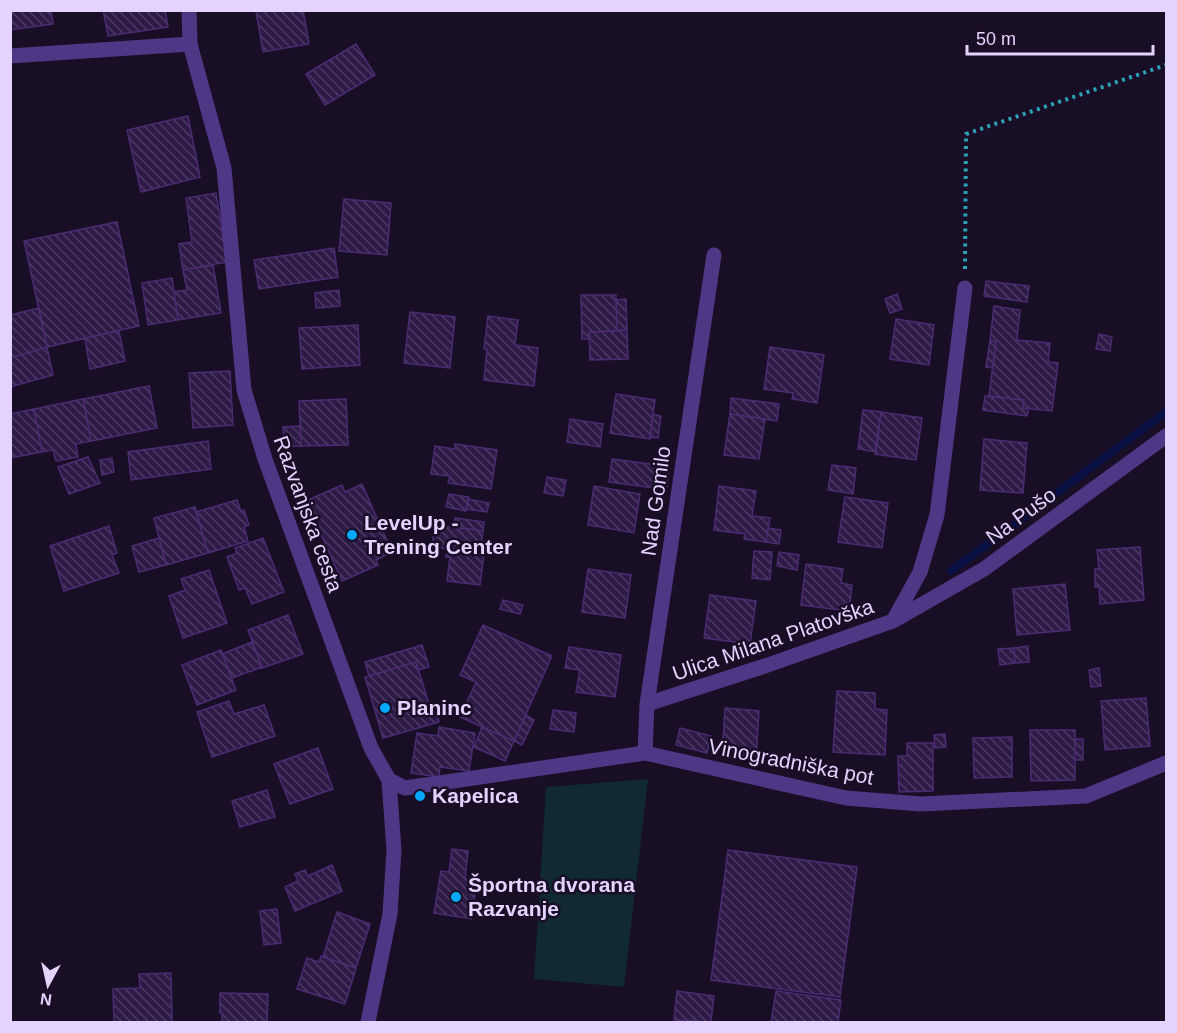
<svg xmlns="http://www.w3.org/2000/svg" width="1177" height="1033" font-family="Arial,sans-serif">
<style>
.pitch{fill:#112930}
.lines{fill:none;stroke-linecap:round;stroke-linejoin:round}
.stream{stroke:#091044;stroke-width:8}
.building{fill:url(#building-back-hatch);stroke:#4b2b73;stroke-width:1.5}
.path{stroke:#2ca1ba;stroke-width:4;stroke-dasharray:3 4.5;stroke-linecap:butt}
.minor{stroke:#4d3886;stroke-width:15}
.tertiary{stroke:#4d3886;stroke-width:15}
.poi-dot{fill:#00a8fe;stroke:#180e25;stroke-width:2}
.labels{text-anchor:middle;stroke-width:5;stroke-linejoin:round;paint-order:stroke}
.street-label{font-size:21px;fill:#e2d3ff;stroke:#180e25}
.poi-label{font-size:21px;font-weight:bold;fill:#e2d3ff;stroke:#180e25;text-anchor:start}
</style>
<defs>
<pattern id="building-back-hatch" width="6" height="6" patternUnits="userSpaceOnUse" patternTransform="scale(1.5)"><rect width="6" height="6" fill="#2e1a47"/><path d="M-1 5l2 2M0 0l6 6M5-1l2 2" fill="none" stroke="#4c3a63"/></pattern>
</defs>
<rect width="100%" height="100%" fill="#180e25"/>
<path class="pitch" d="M 648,779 L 624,987 L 534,979 L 546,787 Z"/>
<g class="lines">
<path class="stream" d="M 951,571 L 1166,412"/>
</g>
<path class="building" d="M 10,10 L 51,10 L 53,24 L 10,30 Z
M 103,10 L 165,10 L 168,27 L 108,36 Z
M 303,10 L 309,44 L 263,52 L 256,11 Z
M 356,44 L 375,75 L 325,105 L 306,74 Z
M 188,116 L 200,177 L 141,192 L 127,130 Z
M 216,193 L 227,262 L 183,270 L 179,244 L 192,242 L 186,198 Z
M 344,199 L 391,203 L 387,255 L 339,251 Z
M 117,222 L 139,326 L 47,347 L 24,241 Z
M 334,248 L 338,277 L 259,289 L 254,260 Z
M 213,265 L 221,313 L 178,320 L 174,292 L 187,290 L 183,270 Z
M 172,278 L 178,320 L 148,325 L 142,283 Z
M 986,281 L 1029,286 L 1027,302 L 984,296 Z
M 339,290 L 340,306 L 316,308 L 315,293 Z
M 897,294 L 902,309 L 890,313 L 885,299 Z
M 581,295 L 616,295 L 617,331 L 589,332 L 590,339 L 582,339 Z
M 626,299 L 627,330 L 617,331 L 616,300 Z
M 994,306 L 1020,310 L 1017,340 L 1050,343 L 1048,362 L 1058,363 L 1052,411 L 1023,408 L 1024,400 L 989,396 L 996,341 L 990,341 Z
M 39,308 L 47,347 L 10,358 L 10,315 Z
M 410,312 L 455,317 L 450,368 L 404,363 Z
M 488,316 L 518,320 L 515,345 L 538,348 L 534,386 L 484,380 L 487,349 L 484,349 Z
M 896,319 L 934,325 L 929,365 L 890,359 Z
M 358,325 L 360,365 L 302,369 L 299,328 Z
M 627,330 L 628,359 L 590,360 L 589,332 Z
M 119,331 L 125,361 L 90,369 L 85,338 Z
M 1099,334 L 1112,337 L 1110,351 L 1096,349 Z
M 990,341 L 996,341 L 993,368 L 986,367 Z
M 47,347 L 53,375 L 10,387 L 10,358 Z
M 770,347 L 824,355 L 817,403 L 792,399 L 793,393 L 764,389 Z
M 230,371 L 233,425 L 193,428 L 189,373 Z
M 149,386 L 157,428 L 91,441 L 83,399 Z
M 616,394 L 655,400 L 650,439 L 610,433 Z
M 985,396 L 1024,400 L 1023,408 L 1029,408 L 1027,416 L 983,410 Z
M 731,398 L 779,404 L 777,421 L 730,414 Z
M 83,399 L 91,441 L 76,444 L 78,457 L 56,461 L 53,450 L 42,452 L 34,409 Z
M 346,399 L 348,445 L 301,446 L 299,401 Z
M 34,409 L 42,452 L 10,458 L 10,414 Z
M 863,410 L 881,412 L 876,452 L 858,449 Z
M 881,412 L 922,418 L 916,460 L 875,454 Z
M 653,414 L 661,416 L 658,438 L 650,437 Z
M 730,414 L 765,419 L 759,459 L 724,455 Z
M 570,419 L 603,424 L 600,447 L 567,442 Z
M 300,426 L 301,446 L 284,447 L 283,427 Z
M 984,439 L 1027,443 L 1023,493 L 980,490 Z
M 208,441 L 211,469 L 131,480 L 128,452 Z
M 455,444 L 497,450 L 491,489 L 448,483 L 450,476 L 431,474 L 435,446 L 455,449 Z
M 88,457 L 100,483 L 69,494 L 58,467 Z
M 112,458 L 114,472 L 102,475 L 100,460 Z
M 612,459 L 666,466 L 666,470 L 669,470 L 667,487 L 662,487 L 662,489 L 609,482 Z
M 832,465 L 856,468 L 853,494 L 828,490 Z
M 547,477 L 566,480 L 563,496 L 544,493 Z
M 362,484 L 392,552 L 376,560 L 378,565 L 342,581 L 306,501 L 342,485 L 345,492 Z
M 594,486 L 640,494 L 634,533 L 588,525 Z
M 719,486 L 756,491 L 752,516 L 770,518 L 766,542 L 744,539 L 745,534 L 714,530 Z
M 449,494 L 469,497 L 466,511 L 446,507 Z
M 845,497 L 888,503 L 882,548 L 838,542 Z
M 468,499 L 489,503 L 487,512 L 466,509 Z
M 237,500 L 241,511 L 244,510 L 249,525 L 244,527 L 248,541 L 208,553 L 196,512 Z
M 195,507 L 208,553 L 166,565 L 154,518 Z
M 455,518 L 484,522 L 483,531 L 454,527 Z
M 435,525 L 483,531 L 480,554 L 484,554 L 480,585 L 447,581 L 450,557 L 446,557 L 447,549 L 432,547 Z
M 109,526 L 117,553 L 112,555 L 119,573 L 64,591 L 50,546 Z
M 768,528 L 781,530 L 779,544 L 766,542 Z
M 159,538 L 166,565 L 139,572 L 132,546 Z
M 263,538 L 284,592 L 252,604 L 245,588 L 239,590 L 227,557 L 237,553 L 235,548 Z
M 1140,547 L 1144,600 L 1100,604 L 1099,587 L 1095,587 L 1095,569 L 1099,569 L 1097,550 Z
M 754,551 L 772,552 L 770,580 L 752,578 Z
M 779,552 L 799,555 L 797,570 L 777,566 Z
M 806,564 L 843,569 L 841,583 L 852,585 L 849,611 L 801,605 Z
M 588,569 L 631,575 L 625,618 L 582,612 Z
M 209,570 L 227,623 L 183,638 L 169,596 L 185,590 L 181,579 Z
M 1065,584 L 1070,630 L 1017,635 L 1013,589 Z
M 710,595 L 756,601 L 750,644 L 704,638 Z
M 503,600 L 523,605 L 520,614 L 500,609 Z
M 288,615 L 303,654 L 262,668 L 248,630 Z
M 483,625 L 552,656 L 514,741 L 460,717 L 476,682 L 460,675 Z
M 252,642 L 262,667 L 232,678 L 222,654 Z
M 422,645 L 429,667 L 418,670 L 416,662 L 369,676 L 365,662 Z
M 1028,646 L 1029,662 L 1015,663 L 1014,648 Z
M 569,647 L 621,655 L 615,697 L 576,692 L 580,670 L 565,668 Z
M 1014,648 L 1015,663 L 1000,665 L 998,649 Z
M 221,650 L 236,690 L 197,705 L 182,665 Z
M 416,662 L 429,704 L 433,703 L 439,722 L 383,738 L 365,677 Z
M 1099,668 L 1101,686 L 1091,687 L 1089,670 Z
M 837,691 L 875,693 L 875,709 L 887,710 L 885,755 L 833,752 Z
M 1146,698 L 1150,746 L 1105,750 L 1101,701 Z
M 229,701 L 234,714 L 264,705 L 275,736 L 212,757 L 197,712 Z
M 725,708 L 759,711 L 756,759 L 722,757 Z
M 553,710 L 576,713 L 574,732 L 550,729 Z
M 526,715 L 534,720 L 522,745 L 514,741 Z
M 439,727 L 475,733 L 469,771 L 440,767 L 439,777 L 411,773 L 417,733 L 438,736 Z
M 482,727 L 514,741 L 505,761 L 474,747 Z
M 680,728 L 711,736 L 707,753 L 676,745 Z
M 1030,730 L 1075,730 L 1075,780 L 1031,781 Z
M 945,734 L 946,747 L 935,748 L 934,735 Z
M 1012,737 L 1012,777 L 974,778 L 973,738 Z
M 1075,739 L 1083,739 L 1083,760 L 1075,760 Z
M 907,743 L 933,743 L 933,791 L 899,792 L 898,756 L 907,756 Z
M 318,748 L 333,789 L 290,804 L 274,764 Z
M 267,790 L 275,817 L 240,827 L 232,801 Z
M 452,849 L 468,851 L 465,879 L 477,880 L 471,919 L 434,913 L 441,871 L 449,872 Z
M 728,850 L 857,867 L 840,997 L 711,980 Z
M 332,865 L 342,891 L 295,911 L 285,887 L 298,881 L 295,874 L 305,870 L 308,876 Z
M 277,909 L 281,943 L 264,945 L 260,911 Z
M 337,912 L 370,924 L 356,968 L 323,957 Z
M 321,956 L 356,968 L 345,1004 L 297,989 L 307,958 L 319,962 Z
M 171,973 L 172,1022 L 114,1022 L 113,989 L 140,988 L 139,974 Z
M 677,991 L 714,996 L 711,1022 L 674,1020 Z
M 776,991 L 841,1000 L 838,1022 L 771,1022 Z
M 220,993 L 268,994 L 267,1022 L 222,1022 L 222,1013 L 220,1013 Z"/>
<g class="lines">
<path class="path" d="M 965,269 L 966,134 L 1166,65"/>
<path class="minor" d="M 10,56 L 190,44
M 893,621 L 984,569 L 1166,436
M 647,704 L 765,666 L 893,621 L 920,572 L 937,515 L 965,288
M 645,753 L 647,704 L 714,255
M 389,780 L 405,788 L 645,753 L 846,798 L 921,804 L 1086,796 L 1166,763"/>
<path class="tertiary" d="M 189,10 L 190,44 L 224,168 L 244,390 L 265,459 L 371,748 L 389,780 L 394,850 L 390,914 L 368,1022"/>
</g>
<g class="poi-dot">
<circle cx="352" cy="535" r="6"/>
<circle cx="385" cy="708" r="6"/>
<circle cx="420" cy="796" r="6"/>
<circle cx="456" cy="897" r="6"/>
</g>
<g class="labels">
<g class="street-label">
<text transform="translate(656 501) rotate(-82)" y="7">Nad Gomilo</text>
<text transform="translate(308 514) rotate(70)" y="7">Razvanjska cesta</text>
<text transform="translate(1021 516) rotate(-36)" y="7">Na Pušo</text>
<text transform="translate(773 640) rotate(-19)" y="7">Ulica Milana Platovška</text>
<text transform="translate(791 762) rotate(11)" y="7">Vinogradniška pot</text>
</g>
<g class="poi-label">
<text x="364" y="530">LevelUp -<tspan x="364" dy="24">Trening Center</tspan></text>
<text x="397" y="715">Planinc</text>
<text x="432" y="803">Kapelica</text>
<text x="468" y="892">Športna dvorana<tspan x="468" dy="24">Razvanje</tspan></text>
</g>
</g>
<rect width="1177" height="1033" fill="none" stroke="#e2d3ff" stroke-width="24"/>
<g transform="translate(48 985) rotate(188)" stroke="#180e25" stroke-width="4.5" paint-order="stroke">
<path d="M0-4.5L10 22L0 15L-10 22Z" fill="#e2d3ff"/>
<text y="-9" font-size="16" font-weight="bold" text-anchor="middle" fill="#e2d3ff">N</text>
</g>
<path d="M967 45v9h186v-9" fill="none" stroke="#e2d3ff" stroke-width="3"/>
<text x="976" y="45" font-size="18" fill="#e2d3ff" stroke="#180e25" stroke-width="4.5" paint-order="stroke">50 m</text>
</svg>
